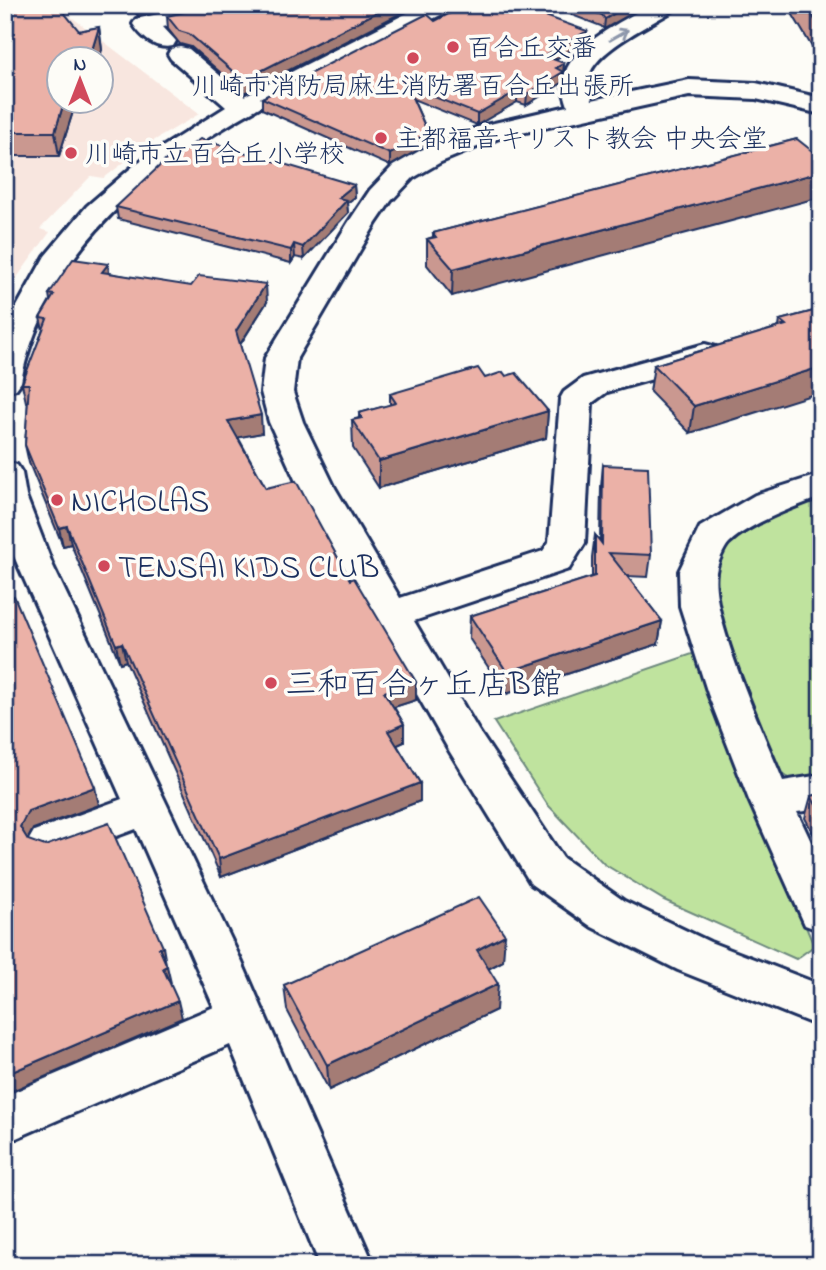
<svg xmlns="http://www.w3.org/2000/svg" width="826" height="1270" font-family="'Indie Flower','Klee One',sans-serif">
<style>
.built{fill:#f8e6df;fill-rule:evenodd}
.green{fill:#bfe39e;stroke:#6d897e;stroke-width:2}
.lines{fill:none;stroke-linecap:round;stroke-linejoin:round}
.minor-casing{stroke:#1b2f5e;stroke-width:6}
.minor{fill:#fdfcf7;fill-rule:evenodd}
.wall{fill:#ca9890;stroke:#1b2f5e;stroke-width:2}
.shaded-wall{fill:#a47c75;stroke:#1b2f5e;stroke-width:2}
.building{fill:#ebb1a7;stroke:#1b2f5e;stroke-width:2}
.oneway{stroke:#8c96aa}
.poi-dot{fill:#d1495b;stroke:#fdfcf7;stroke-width:2.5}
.labels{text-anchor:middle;stroke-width:7;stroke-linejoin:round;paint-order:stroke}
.far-poi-label{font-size:26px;fill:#1b2f5e;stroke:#fdfcf7;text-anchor:start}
.poi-label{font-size:32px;fill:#1b2f5e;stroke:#fdfcf7;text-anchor:start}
</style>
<rect width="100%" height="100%" fill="#fdfcf7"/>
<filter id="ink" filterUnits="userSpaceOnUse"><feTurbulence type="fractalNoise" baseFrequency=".0143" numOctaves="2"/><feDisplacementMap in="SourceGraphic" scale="14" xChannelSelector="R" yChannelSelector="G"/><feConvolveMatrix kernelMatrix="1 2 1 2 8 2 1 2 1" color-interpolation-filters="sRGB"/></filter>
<g filter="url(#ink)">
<path class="built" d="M 57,6 L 199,114 L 148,144 L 104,178 L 91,176 L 40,229 L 50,232 L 5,294 L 5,17 ZM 60,60 L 102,60 L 102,102 L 60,102 Z"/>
<path class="green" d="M 821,497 L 821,774 L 790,779 L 780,773 L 721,626 L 713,578 L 722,553 L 740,533 L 771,515 Z
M 698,652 L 759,815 L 814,946 L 796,959 L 664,900 L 604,864 L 547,804 L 494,722 Z"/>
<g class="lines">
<g class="minor-casing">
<path id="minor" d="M 198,5 L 243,5 L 239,10 L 163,27 L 176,41 L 173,46 C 156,50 142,38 133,24 L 136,19 Z
M 423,5 L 454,5 L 450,10 C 321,78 155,140 69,265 C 61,276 56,290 49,302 C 36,328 26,353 21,382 L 16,389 L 5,392 L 5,328 L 45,256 L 87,206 L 137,163 L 226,107 L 171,59 L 168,54 L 171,49 L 180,47 L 189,49 L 244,96 Z
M 649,5 L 678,5 L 674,10 C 652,24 600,48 590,73 C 587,82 590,92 592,100 L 689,80 L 756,83 L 821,98 L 821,114 L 756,99 L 689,96 L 499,138 L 441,162 L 413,178 L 391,201 L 376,223 L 297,358 L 293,392 L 303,422 L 335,488 L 400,598 L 543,551 L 549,542 L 560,399 L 564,392 L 583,378 L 705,344 L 716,347 L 721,354 L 716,361 L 607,392 L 592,403 L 585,543 L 569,569 L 414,621 L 478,730 L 563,858 L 624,901 L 710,942 L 821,985 L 821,1027 L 678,970 L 592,927 L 531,884 L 450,752 L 299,488 L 269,422 L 261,392 L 265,358 L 348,223 L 370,190 L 393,166 L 421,150 L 481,126 L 568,106 C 565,97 562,88 564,79 C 568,46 624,21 649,5 Z
M 5,462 L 17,465 L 22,473 L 26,496 L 53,566 L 240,958 L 374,1265 L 320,1265 L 230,1045 L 5,1143 L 5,1096 L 214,1007 L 136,829 L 49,861 L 34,855 L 27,843 L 34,831 L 122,799 L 5,536 Z
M 821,474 L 821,497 C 794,507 750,523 729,543 C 724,548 717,564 716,572 C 709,615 765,737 783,781 L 821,775 L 821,809 L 797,812 L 821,863 L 821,931 L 805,925 L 749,800 L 708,694 L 680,606 L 679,571 L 700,527 L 755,495 Z"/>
</g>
<use href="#minor" class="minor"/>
</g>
<path class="wall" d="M 5,5 L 79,31 L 99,27 L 102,50 L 60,60 L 60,102 L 76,102 L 59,156 L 5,156 Z
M 129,5 L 185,5 L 138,16 Z
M 214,5 L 411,5 L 411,8 L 244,93 L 191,47 L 180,44 L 168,29 L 167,16 Z
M 546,5 L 646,5 L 604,29 L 601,26 Z
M 787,5 L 821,5 L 821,62 Z
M 435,21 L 586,41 L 555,59 L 564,63 L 562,83 L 526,105 L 517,102 L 477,125 L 413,99 L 428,133 L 428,144 L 390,166 L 262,109 L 262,98 Z
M 797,139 L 452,296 L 427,265 L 427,239 L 433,237 L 433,233 Z
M 354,185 L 355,197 L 347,203 L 348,213 L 304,259 L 295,257 L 291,263 L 118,219 L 116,207 Z
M 108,264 L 109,273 L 267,302 L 240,345 L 262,433 L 238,437 L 266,488 L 350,580 L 416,682 L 416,700 L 394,707 L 404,724 L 404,742 L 397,745 L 420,783 L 420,801 L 221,877 L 126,661 L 120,663 L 71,544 L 63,546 L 29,463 L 25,445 L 28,402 L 26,402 L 22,384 L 43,330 L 40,318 L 50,300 L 49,294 Z
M 821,309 L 690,433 L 650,392 L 654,365 L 779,327 L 780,320 Z
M 506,376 L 548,411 L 546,438 L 379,488 L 353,448 L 352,420 L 359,418 L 359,413 L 390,405 L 390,394 L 485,378 Z
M 603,465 L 651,555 L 648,577 L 627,576 L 662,621 L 658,644 L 506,694 L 469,638 L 470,616 L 592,577 L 592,557 L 595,535 L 600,541 L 601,487 Z
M 821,794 L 821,848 L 805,818 L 811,796 Z
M 503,961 L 488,969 L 496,1010 L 329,1090 L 287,1010 L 284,985 Z"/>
<path class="shaded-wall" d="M 137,5 L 185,5 L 138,16 Z
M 391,5 L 411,5 L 411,8 L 244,93 L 243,80 Z
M 629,5 L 646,5 L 604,29 L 605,19 Z
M 99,27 L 102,50 L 99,60 L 89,60 Z
M 587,31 L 586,41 L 544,66 L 544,56 Z
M 564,63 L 562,83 L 526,105 L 527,94 L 556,68 Z
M 517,91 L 517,102 L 477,125 L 477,114 Z
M 64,102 L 76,102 L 59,156 L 55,132 Z
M 428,133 L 428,144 L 390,166 L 390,154 Z
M 821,172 L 821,197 L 452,296 L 453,269 Z
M 354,185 L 355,197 L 347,203 L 348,213 L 304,259 L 303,247 L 338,198 Z
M 294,244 L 295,257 L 291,263 L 291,250 Z
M 108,264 L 110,281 L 102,272 Z
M 266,284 L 267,302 L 237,349 L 236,331 Z
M 821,367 L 821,392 L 690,433 L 694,406 Z
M 548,411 L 546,438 L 379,488 L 379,461 Z
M 261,415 L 262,433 L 230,439 L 228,421 Z
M 67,526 L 71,544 L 63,546 L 59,528 Z
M 662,621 L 658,644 L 506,694 L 507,672 Z
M 122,643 L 126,661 L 120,663 L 116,645 Z
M 416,682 L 416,700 L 385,710 L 384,692 Z
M 404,724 L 404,742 L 389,749 L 388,731 Z
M 420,783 L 420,801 L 221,877 L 219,859 Z
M 95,787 L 99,805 L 33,829 L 25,844 L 20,827 L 28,811 Z
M 505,935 L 503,961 L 475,976 L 477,950 Z
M 163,947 L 166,964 L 159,948 Z
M 167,966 L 171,983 L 167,984 L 163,968 Z
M 498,984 L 496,1010 L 329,1090 L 327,1065 Z
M 178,1001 L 182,1018 L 5,1094 L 5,1075 Z"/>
<path class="building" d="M 5,5 L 58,5 L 79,31 L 99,27 L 89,60 L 60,60 L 60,102 L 64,102 L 55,132 L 5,132 Z
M 214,5 L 391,5 L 243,80 L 189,34 L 179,31 L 167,16 Z
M 466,5 L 515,5 L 587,31 L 544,56 L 564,63 L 556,68 L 563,72 L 527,94 L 517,91 L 477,114 L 407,86 L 428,133 L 390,154 L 262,98 L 427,14 L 435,21 Z
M 575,5 L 629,5 L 605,19 L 602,15 Z
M 806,5 L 821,5 L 821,30 Z
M 200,139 L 354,185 L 338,198 L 347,200 L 303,247 L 294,244 L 291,250 L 116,207 L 167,159 L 171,160 Z
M 797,139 L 821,158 L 821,172 L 453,269 L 427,239 L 436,237 L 433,233 Z
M 73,259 L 108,264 L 102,272 L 191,286 L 199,276 L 266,284 L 236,331 L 261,415 L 228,421 L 266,488 L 296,481 L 350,580 L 354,578 L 416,682 L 384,692 L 404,724 L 388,731 L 420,783 L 219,859 L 122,643 L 116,645 L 67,526 L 59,528 L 25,445 L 29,384 L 22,384 L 47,319 L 40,318 L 54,295 L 49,294 Z
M 821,309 L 821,367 L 694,406 L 654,365 L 786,325 L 780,320 Z
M 478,368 L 485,378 L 503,372 L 506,376 L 516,373 L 548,411 L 379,461 L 352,420 L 362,418 L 359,413 L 396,403 L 390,394 Z
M 603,465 L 648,467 L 651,555 L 609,553 L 662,621 L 507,672 L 470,616 L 595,576 L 595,535 L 602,544 Z
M 14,596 L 95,787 L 28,811 L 20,827 L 28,840 L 45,846 L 109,823 L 163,947 L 159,948 L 167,966 L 163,968 L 178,1001 L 5,1075 L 5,599 Z
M 821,794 L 821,814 L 811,796 Z
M 479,897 L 505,935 L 477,950 L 498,984 L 327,1065 L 284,985 Z"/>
<defs><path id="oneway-shaft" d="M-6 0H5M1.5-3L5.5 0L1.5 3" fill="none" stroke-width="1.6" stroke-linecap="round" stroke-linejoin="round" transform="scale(1.75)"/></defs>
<use class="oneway" href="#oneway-shaft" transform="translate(619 35) rotate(-30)"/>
</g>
<g class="poi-dot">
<circle cx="453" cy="47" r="7"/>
<circle cx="413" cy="58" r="7"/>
<circle cx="381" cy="138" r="7"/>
<circle cx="71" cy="153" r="7"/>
<circle cx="57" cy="500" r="7"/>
<circle cx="104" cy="566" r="7"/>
<circle cx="271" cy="683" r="7"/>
</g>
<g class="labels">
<g class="far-poi-label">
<text x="467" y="56">百合丘交番</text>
<text x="413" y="94" text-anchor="middle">川崎市消防局麻生消防署百合丘出張所</text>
<text x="395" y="147">主都福音キリスト教会 中央会堂</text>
<text x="85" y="162">川崎市立百合丘小学校</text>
</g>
<g class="poi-label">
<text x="71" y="511">NICHOLAS</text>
<text x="118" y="577">TENSAI KIDS CLUB</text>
<text x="285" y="694">三和百合ヶ丘店B館</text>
</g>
</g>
<rect width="826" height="1270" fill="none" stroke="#fdfcf7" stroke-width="28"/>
<rect x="14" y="14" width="798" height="1242" fill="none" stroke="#1b2f5e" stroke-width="2.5" filter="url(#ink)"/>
<g transform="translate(80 80)"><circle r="33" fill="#fdfcf7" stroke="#a3aaba" stroke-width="2"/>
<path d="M0-5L12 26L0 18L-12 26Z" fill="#d1495b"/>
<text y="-10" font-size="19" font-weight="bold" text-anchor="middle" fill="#1b2f5e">N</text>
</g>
</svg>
